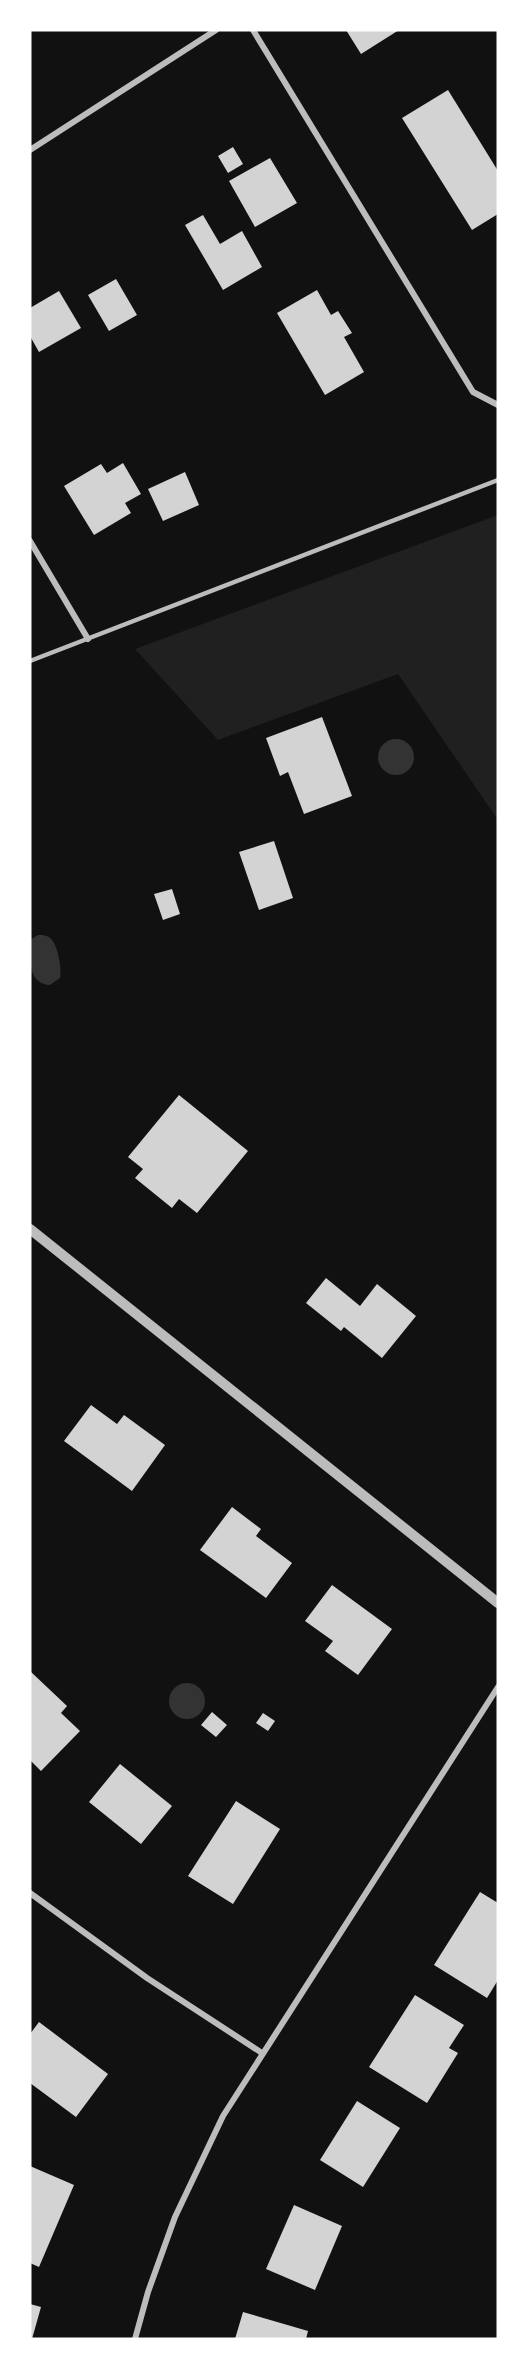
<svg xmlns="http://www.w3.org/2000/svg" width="528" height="2369" font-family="Signika,sans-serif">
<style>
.green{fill:#202020}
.water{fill:#333}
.building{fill:#d3d3d3}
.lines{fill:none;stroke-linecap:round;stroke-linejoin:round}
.service{stroke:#bcbcbc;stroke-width:4.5}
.minor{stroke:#bcbcbc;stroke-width:6}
.tertiary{stroke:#bcbcbc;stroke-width:10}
</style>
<rect width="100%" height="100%" fill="#111"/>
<path class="green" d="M 498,515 L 498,820 L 398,674 L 218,740 L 135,649 Z"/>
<path class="water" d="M378 757a18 18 0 1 1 36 0a18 18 0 1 1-36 0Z
M 38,935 C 43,935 48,935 52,940 C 58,947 62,969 60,978 L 50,985 C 27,984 30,957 30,940 Z
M169 1701a18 18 0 1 1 36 0a18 18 0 1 1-36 0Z"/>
<path class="building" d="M 346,30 L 399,30 L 361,54 Z
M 448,90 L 498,171 L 498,214 L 472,230 L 402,118 Z
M 233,147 L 243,164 L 228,173 L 218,156 Z
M 270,158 L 297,203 L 255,227 L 229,181 Z
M 203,215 L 220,244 L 242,231 L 262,267 L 223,290 L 185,225 Z
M 116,279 L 137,315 L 109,331 L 88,295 Z
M 317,290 L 331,315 L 338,311 L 352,333 L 344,337 L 364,372 L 325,395 L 277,313 Z
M 59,291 L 81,328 L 39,352 L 30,336 L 30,308 Z
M 123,463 L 141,494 L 125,503 L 131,513 L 94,535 L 64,486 L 101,464 L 107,473 Z
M 185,472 L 199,505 L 163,521 L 148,489 Z
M 322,717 L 352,796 L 304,814 L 288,772 L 280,776 L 266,738 Z
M 274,841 L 293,898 L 259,910 L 239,852 Z
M 172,889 L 180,914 L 163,920 L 154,894 Z
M 179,1095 L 248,1151 L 197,1213 L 179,1199 L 172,1208 L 135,1178 L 143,1169 L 128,1157 Z
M 326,1278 L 360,1306 L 377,1284 L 416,1316 L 382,1358 L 344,1327 L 341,1331 L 306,1303 Z
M 91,1405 L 117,1424 L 124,1415 L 165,1445 L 132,1491 L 64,1441 Z
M 232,1507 L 261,1529 L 256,1536 L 292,1563 L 266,1598 L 200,1550 Z
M 332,1585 L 392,1629 L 358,1675 L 325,1651 L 333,1641 L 305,1621 Z
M 30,1671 L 67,1706 L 61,1713 L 80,1731 L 41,1771 L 30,1760 Z
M 212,1712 L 227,1725 L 216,1737 L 201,1725 Z
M 263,1713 L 275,1721 L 268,1731 L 256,1723 Z
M 120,1764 L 172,1806 L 141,1844 L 89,1802 Z
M 236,1801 L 280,1829 L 233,1904 L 188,1876 Z
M 480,1892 L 498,1903 L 498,1980 L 487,1998 L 434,1965 Z
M 415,1995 L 464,2025 L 449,2048 L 458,2053 L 427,2103 L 369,2067 Z
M 39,2022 L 108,2074 L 76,2117 L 30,2083 L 30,2034 Z
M 357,2101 L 400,2128 L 363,2187 L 320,2160 Z
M 30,2166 L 74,2185 L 39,2267 L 30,2263 Z
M 294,2205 L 342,2226 L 315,2290 L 266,2269 Z
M 30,2304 L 41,2307 L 32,2339 L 30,2339 Z
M 243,2312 L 308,2331 L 306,2339 L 235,2339 Z"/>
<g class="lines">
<path class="service" d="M 30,661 L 498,480"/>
<path class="minor" d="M 253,30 L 473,392 L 498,405
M 30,150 L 216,30
M 30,541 L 88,639
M 30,1893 L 147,1978 L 262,2053
M 135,2339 L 148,2292 L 175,2217 L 223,2116 L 498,1687"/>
<path class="tertiary" d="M 30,1229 L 498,1603"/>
</g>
<rect width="528" height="2369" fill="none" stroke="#ffffff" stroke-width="63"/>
</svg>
